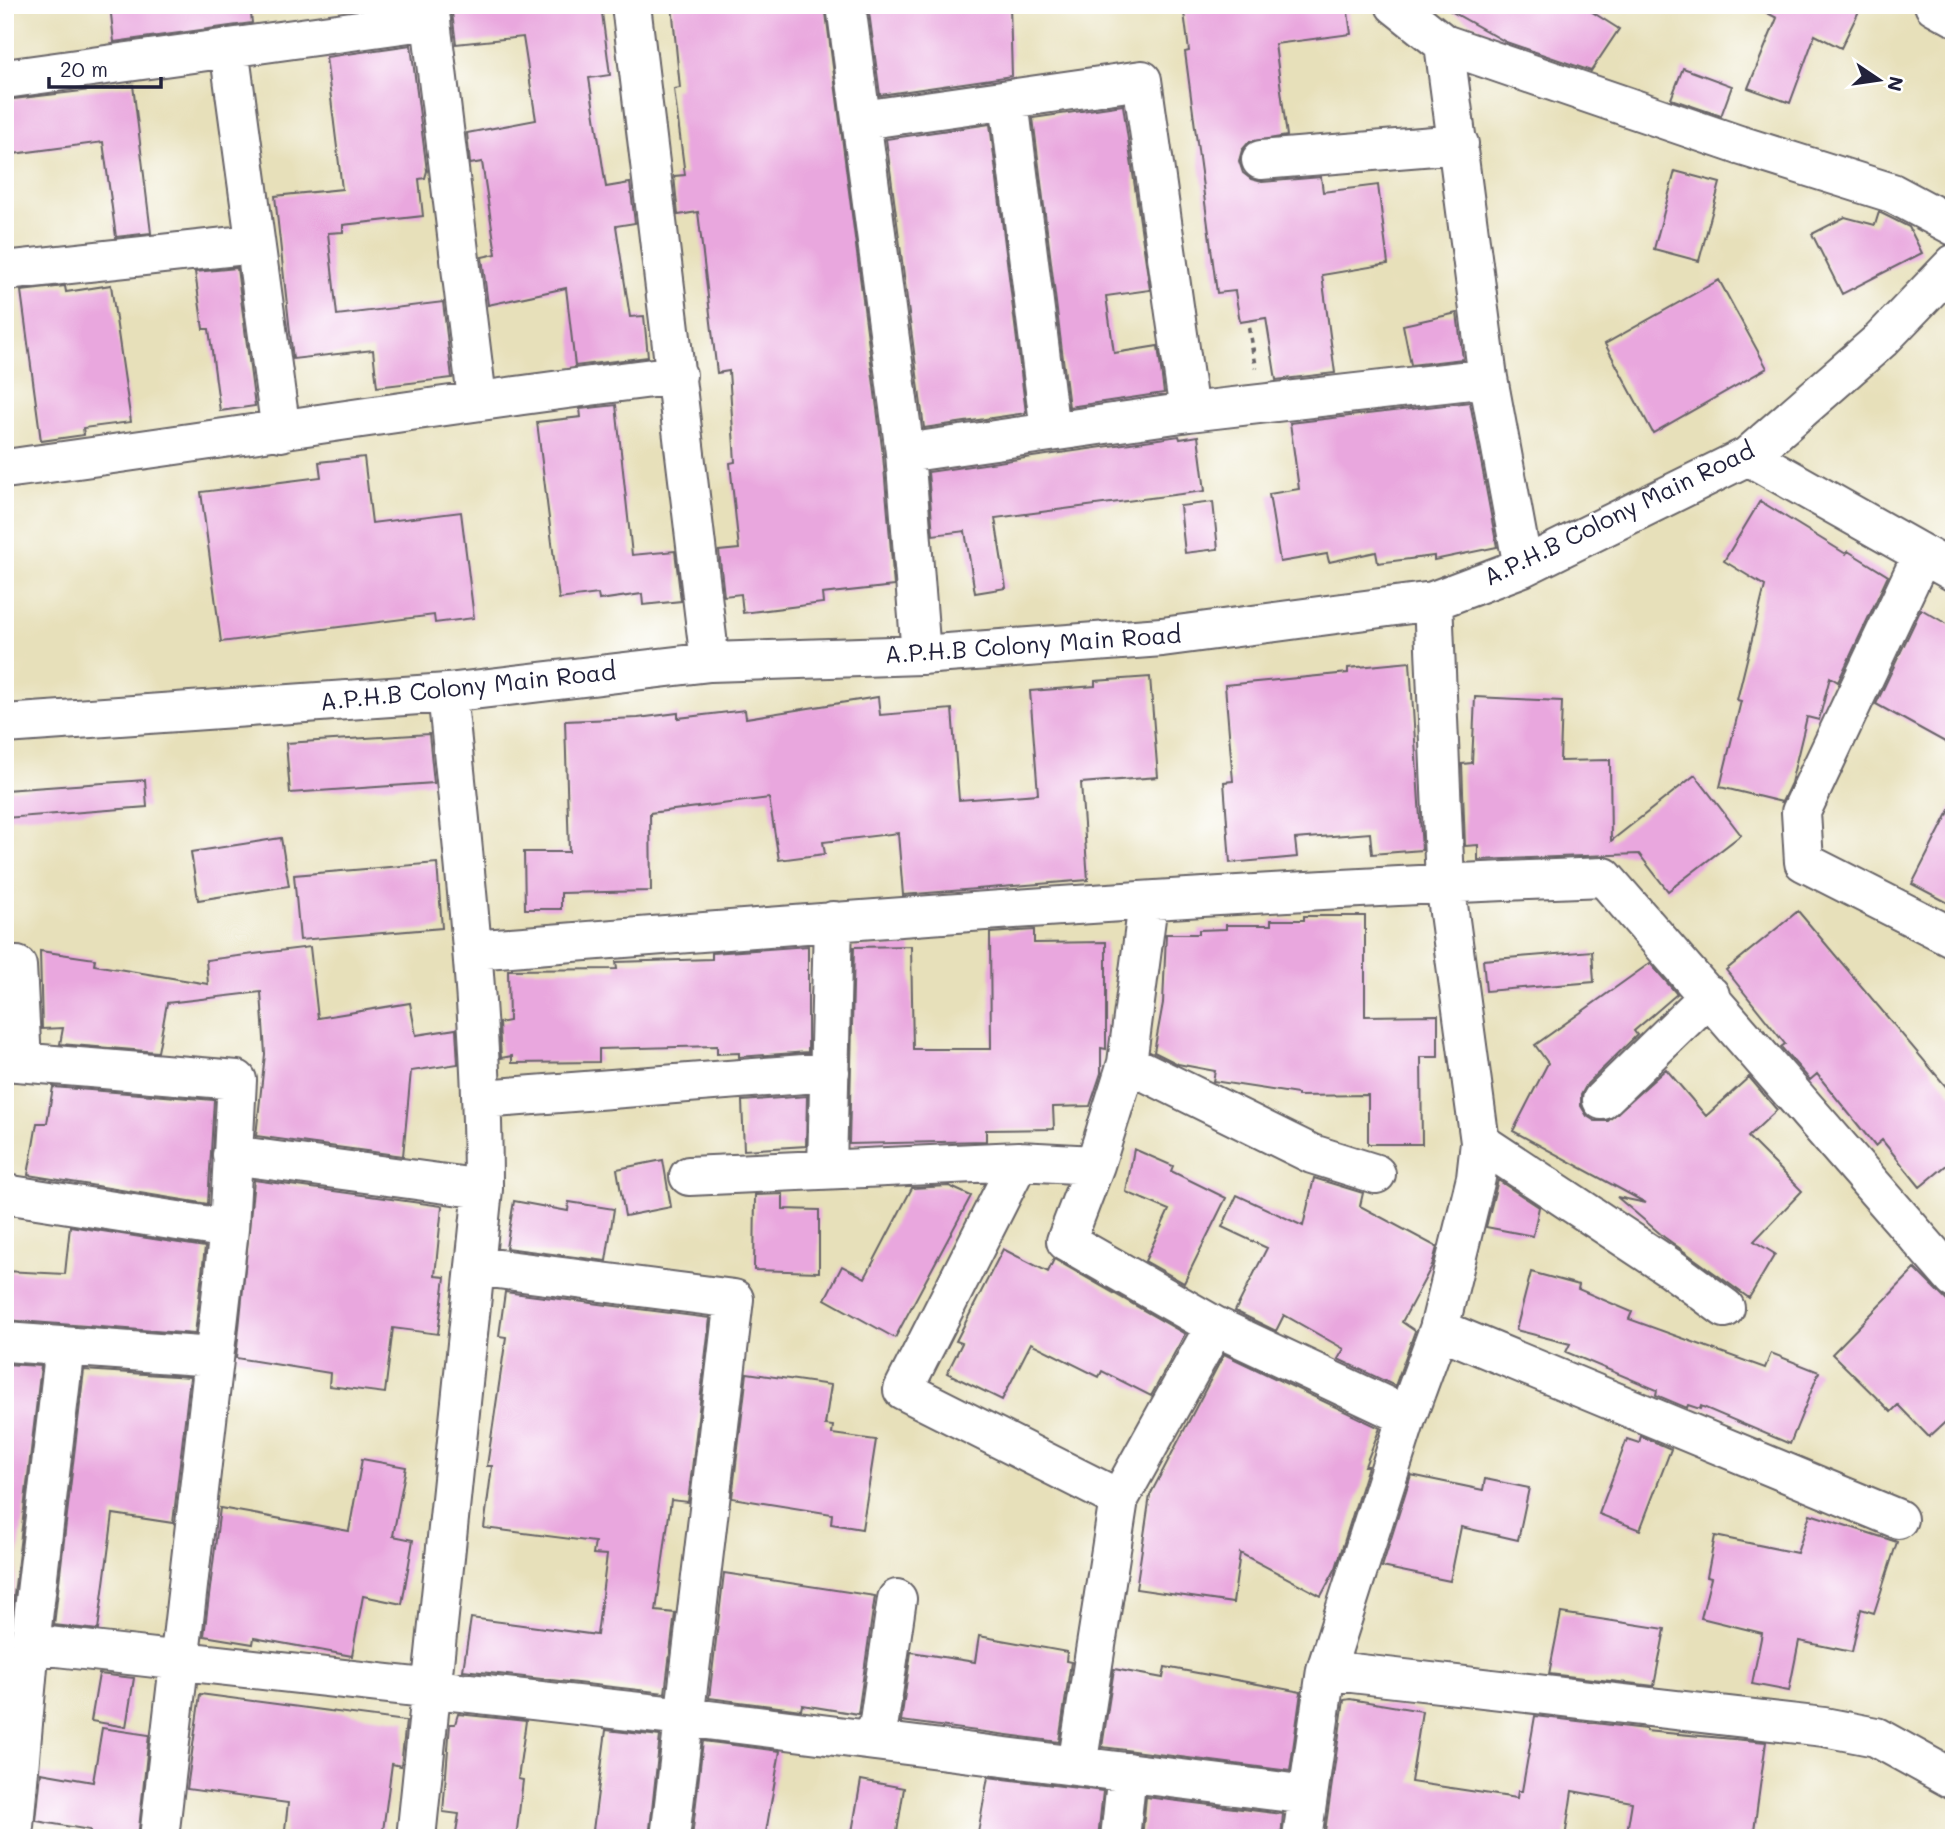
<svg xmlns="http://www.w3.org/2000/svg" width="1959" height="1843" font-family="Mali,sans-serif">
<style>
.building{fill:#e9a7de}
.lines{fill:none;stroke-linecap:round;stroke-linejoin:round}
.minor-casing{stroke:#676467;stroke-width:42}
.path{stroke:#676467;stroke-width:4.5;stroke-dasharray:5 5;stroke-linecap:butt}
.minor{stroke:#fff;stroke-width:38}
.labels{text-anchor:middle;stroke-width:5;stroke-linejoin:round;paint-order:stroke}
.street-label{font-size:24px;fill:#22223b;stroke:#fff}
</style>
<rect width="100%" height="100%" fill="#fff"/>
<filter id="ink" filterUnits="userSpaceOnUse"><feTurbulence type="fractalNoise" baseFrequency=".0143" numOctaves="2"/><feDisplacementMap in="SourceGraphic" scale="14" xChannelSelector="R" yChannelSelector="G"/><feConvolveMatrix kernelMatrix="1 2 1 2 8 2 1 2 1" color-interpolation-filters="sRGB"/></filter>
<filter id="wash" filterUnits="userSpaceOnUse"><feTurbulence type="fractalNoise" baseFrequency=".00686" numOctaves="4" result="noise"/><feDisplacementMap in="SourceGraphic" scale="28" xChannelSelector="R" yChannelSelector="G"/><feGaussianBlur stdDeviation="1.57" result="paint"/><feColorMatrix in="noise" values="0 0 0 0 0 0 0 0 0 0 0 0 0 0 0 0 0 1.4 0 .05"/><feComposite in="paint" operator="in"/></filter>
<g filter="url(#wash)">
<rect width="100%" height="100%" fill="#e7e0ba"/>
<g id="blocks">
<path class="building" d="M 110,5 L 250,5 L 252,23 L 114,42 Z
M 451,5 L 601,5 L 610,75 L 589,78 L 606,187 L 630,183 L 635,223 L 616,226 L 630,317 L 644,316 L 648,357 L 575,366 L 566,288 L 488,305 L 482,257 L 496,254 L 482,162 L 470,164 L 467,133 L 536,120 L 523,37 L 456,44 Z
M 672,5 L 825,5 L 883,455 L 894,586 L 822,594 L 823,603 L 743,613 L 741,594 L 724,596 L 719,551 L 739,549 L 730,463 L 735,462 L 729,371 L 717,373 L 698,212 L 678,215 L 674,176 L 685,175 L 674,89 L 680,88 Z
M 868,5 L 1010,5 L 1012,76 L 880,95 Z
M 1183,5 L 1347,5 L 1351,34 L 1275,44 L 1287,136 L 1249,142 L 1242,150 L 1239,161 L 1243,173 L 1251,179 L 1262,182 L 1321,177 L 1323,192 L 1378,185 L 1388,264 L 1322,275 L 1335,373 L 1276,380 L 1266,318 L 1240,322 L 1235,291 L 1217,293 L 1185,52 L 1189,51 Z
M 1440,5 L 1581,5 L 1619,29 L 1591,71 L 1506,42 Z
M 1752,5 L 1862,5 L 1841,48 L 1815,35 L 1790,103 L 1748,88 L 1777,18 Z
M 411,45 L 427,171 L 425,178 L 419,179 L 423,216 L 343,225 L 343,232 L 328,233 L 337,315 L 443,302 L 452,378 L 377,387 L 373,350 L 293,359 L 275,196 L 342,189 L 326,57 Z
M 1683,68 L 1732,86 L 1721,116 L 1671,99 Z
M 133,85 L 151,233 L 116,237 L 103,142 L 5,155 L 5,100 Z
M 1123,105 L 1150,290 L 1106,296 L 1114,353 L 1158,346 L 1164,393 L 1069,407 L 1033,118 Z
M 990,124 L 1026,413 L 924,428 L 886,139 Z
M 1675,171 L 1720,183 L 1699,261 L 1654,249 Z
M 1879,212 L 1909,227 L 1922,253 L 1842,294 L 1812,234 L 1845,217 L 1875,225 Z
M 237,268 L 255,406 L 220,411 L 209,329 L 203,329 L 195,272 Z
M 1719,280 L 1767,368 L 1653,433 L 1605,344 Z
M 111,285 L 131,422 L 83,428 L 84,435 L 41,441 L 21,291 L 65,286 L 66,292 Z
M 1457,313 L 1463,359 L 1411,365 L 1403,325 Z
M 1470,402 L 1497,547 L 1434,560 L 1434,556 L 1378,563 L 1376,552 L 1329,562 L 1327,554 L 1280,562 L 1269,494 L 1299,489 L 1290,423 Z
M 616,405 L 632,555 L 675,551 L 681,601 L 643,605 L 642,594 L 599,600 L 598,594 L 559,599 L 537,422 L 581,417 L 580,409 Z
M 1179,436 L 1180,439 L 1198,436 L 1205,491 L 995,518 L 1006,588 L 975,593 L 965,531 L 933,535 L 928,472 Z
M 364,457 L 372,523 L 461,512 L 474,618 L 435,623 L 434,615 L 221,642 L 201,492 L 321,477 L 319,462 Z
M 1760,501 L 1846,554 L 1848,551 L 1888,576 L 1838,682 L 1830,677 L 1819,720 L 1807,717 L 1791,783 L 1782,802 L 1720,787 L 1741,701 L 1737,700 L 1765,586 L 1724,561 Z
M 1213,502 L 1218,549 L 1185,553 L 1180,506 Z
M 1921,609 L 1954,628 L 1954,747 L 1876,704 Z
M 1410,662 L 1422,850 L 1372,854 L 1370,833 L 1295,839 L 1297,857 L 1230,863 L 1224,782 L 1233,781 L 1225,685 L 1348,673 L 1348,668 Z
M 1150,677 L 1158,777 L 1081,783 L 1088,880 L 903,895 L 898,833 L 823,842 L 825,854 L 779,860 L 769,798 L 650,813 L 651,891 L 561,893 L 561,909 L 525,909 L 524,852 L 569,852 L 565,721 L 638,718 L 678,713 L 678,718 L 745,710 L 746,718 L 878,697 L 880,715 L 952,709 L 959,800 L 1038,794 L 1030,691 L 1095,686 L 1095,681 Z
M 1475,697 L 1562,701 L 1560,761 L 1610,760 L 1611,841 L 1695,775 L 1741,835 L 1668,891 L 1639,854 L 1478,860 L 1478,845 L 1465,846 L 1462,764 L 1472,763 Z
M 429,734 L 434,783 L 290,793 L 286,743 Z
M 145,780 L 147,807 L 5,818 L 5,790 Z
M 1954,802 L 1954,906 L 1912,884 Z
M 281,838 L 289,886 L 198,900 L 191,852 Z
M 437,863 L 442,928 L 300,940 L 294,875 Z
M 1798,911 L 1954,1096 L 1954,1159 L 1920,1187 L 1882,1140 L 1875,1146 L 1817,1074 L 1810,1080 L 1781,1047 L 1785,1044 L 1726,970 Z
M 1304,916 L 1365,916 L 1365,1016 L 1438,1015 L 1438,1057 L 1421,1057 L 1422,1144 L 1368,1144 L 1368,1095 L 1298,1096 L 1298,1094 L 1213,1081 L 1215,1071 L 1178,1064 L 1154,1052 L 1163,1003 L 1166,934 L 1199,934 L 1199,930 L 1226,929 L 1226,925 L 1271,925 L 1271,920 L 1304,920 Z
M 1034,930 L 1034,943 L 1106,942 L 1106,1049 L 1101,1048 L 1101,1073 L 1090,1106 L 1053,1107 L 1054,1129 L 986,1130 L 986,1141 L 849,1144 L 854,947 L 911,946 L 913,1049 L 991,1049 L 990,933 Z
M 808,946 L 808,1052 L 739,1057 L 739,1053 L 717,1054 L 717,1046 L 599,1049 L 599,1062 L 512,1063 L 512,1056 L 501,1058 L 499,1023 L 509,1021 L 508,970 L 617,969 L 616,962 L 712,959 L 712,953 Z
M 310,947 L 318,1018 L 410,1003 L 416,1035 L 456,1029 L 458,1064 L 411,1071 L 403,1156 L 256,1136 L 265,1054 L 261,992 L 167,1003 L 158,1052 L 60,1044 L 63,1028 L 42,1029 L 40,951 L 95,959 L 94,965 L 208,984 L 206,960 Z
M 1592,951 L 1594,982 L 1486,991 L 1483,960 Z
M 1650,963 L 1677,994 L 1634,1031 L 1637,1035 L 1587,1084 L 1581,1095 L 1581,1106 L 1587,1116 L 1595,1121 L 1608,1121 L 1666,1069 L 1706,1116 L 1749,1077 L 1777,1110 L 1748,1137 L 1802,1191 L 1754,1241 L 1775,1254 L 1749,1298 L 1664,1237 L 1617,1197 L 1646,1203 L 1513,1131 L 1548,1063 L 1535,1045 Z
M 53,1087 L 214,1100 L 208,1204 L 28,1175 L 37,1123 L 47,1123 Z
M 807,1096 L 806,1146 L 744,1150 L 742,1101 Z
M 1134,1149 L 1173,1166 L 1171,1171 L 1226,1198 L 1184,1283 L 1145,1261 L 1169,1210 L 1126,1192 Z
M 663,1160 L 671,1207 L 625,1216 L 617,1169 Z
M 1314,1178 L 1363,1193 L 1360,1206 L 1437,1247 L 1432,1266 L 1402,1322 L 1415,1331 L 1395,1386 L 1338,1359 L 1344,1349 L 1284,1315 L 1276,1331 L 1235,1311 L 1267,1248 L 1222,1227 L 1237,1195 L 1303,1226 Z
M 254,1180 L 442,1206 L 435,1276 L 445,1277 L 438,1334 L 393,1328 L 385,1393 L 329,1386 L 330,1373 L 236,1358 Z
M 1498,1180 L 1539,1207 L 1533,1236 L 1486,1227 Z
M 949,1186 L 971,1196 L 895,1338 L 825,1299 L 842,1266 L 865,1278 L 912,1188 Z
M 783,1194 L 783,1209 L 819,1210 L 819,1272 L 754,1270 L 755,1195 Z
M 514,1201 L 568,1211 L 569,1202 L 614,1209 L 606,1261 L 506,1248 Z
M 70,1226 L 205,1247 L 195,1334 L 5,1320 L 5,1271 L 65,1274 Z
M 1003,1249 L 1048,1272 L 1054,1259 L 1185,1334 L 1151,1396 L 1102,1371 L 1099,1377 L 1031,1343 L 1002,1400 L 947,1373 L 962,1343 L 956,1341 Z
M 1915,1269 L 1954,1308 L 1954,1414 L 1929,1437 L 1898,1405 L 1891,1412 L 1832,1354 Z
M 1531,1272 L 1579,1285 L 1578,1289 L 1632,1312 L 1629,1319 L 1765,1368 L 1771,1353 L 1819,1372 L 1790,1444 L 1701,1406 L 1700,1409 L 1688,1405 L 1687,1408 L 1656,1395 L 1657,1390 L 1566,1352 L 1570,1344 L 1516,1330 Z
M 505,1292 L 710,1318 L 688,1502 L 671,1500 L 656,1611 L 675,1613 L 665,1693 L 463,1670 L 471,1618 L 597,1635 L 607,1555 L 593,1554 L 595,1542 L 484,1528 L 492,1466 L 487,1466 L 506,1337 L 499,1336 Z
M 1224,1354 L 1380,1428 L 1365,1466 L 1368,1466 L 1336,1568 L 1321,1596 L 1240,1553 L 1233,1603 L 1136,1589 L 1150,1495 Z
M 5,1364 L 41,1366 L 11,1620 L 5,1619 Z
M 84,1370 L 190,1377 L 173,1523 L 113,1514 L 98,1630 L 54,1625 Z
M 747,1373 L 831,1385 L 825,1425 L 833,1426 L 832,1434 L 876,1440 L 862,1529 L 831,1524 L 832,1514 L 732,1498 Z
M 1641,1436 L 1671,1449 L 1640,1530 L 1599,1514 L 1627,1439 L 1639,1443 Z
M 362,1459 L 406,1467 L 393,1536 L 413,1540 L 402,1604 L 363,1596 L 352,1656 L 254,1638 L 253,1644 L 204,1636 L 220,1508 L 349,1531 Z
M 1411,1475 L 1483,1490 L 1485,1479 L 1529,1488 L 1518,1540 L 1461,1527 L 1450,1581 L 1382,1567 Z
M 1810,1514 L 1897,1542 L 1874,1613 L 1861,1609 L 1852,1652 L 1799,1641 L 1789,1691 L 1752,1684 L 1762,1633 L 1701,1618 L 1711,1578 L 1707,1577 L 1715,1536 L 1797,1553 Z
M 724,1573 L 875,1596 L 858,1714 L 802,1705 L 801,1710 L 709,1698 Z
M 1561,1613 L 1665,1629 L 1654,1686 L 1549,1674 Z
M 979,1636 L 1067,1652 L 1066,1661 L 1071,1662 L 1059,1742 L 901,1721 L 911,1652 L 975,1662 Z
M 1165,1667 L 1301,1692 L 1290,1771 L 1102,1747 L 1114,1669 L 1163,1678 Z
M 99,1674 L 134,1678 L 126,1727 L 91,1721 Z
M 200,1694 L 406,1721 L 401,1766 L 392,1764 L 382,1838 L 284,1838 L 288,1803 L 187,1789 Z
M 1350,1699 L 1422,1711 L 1411,1782 L 1517,1798 L 1518,1791 L 1522,1791 L 1535,1716 L 1646,1729 L 1646,1731 L 1766,1742 L 1753,1838 L 1626,1838 L 1632,1802 L 1572,1791 L 1565,1838 L 1324,1838 L 1344,1700 Z
M 458,1714 L 526,1721 L 518,1779 L 523,1780 L 516,1838 L 455,1838 L 459,1814 L 443,1812 L 450,1724 L 455,1724 Z
M 102,1728 L 149,1735 L 138,1838 L 89,1838 L 90,1830 L 36,1821 L 41,1773 L 93,1782 Z
M 606,1730 L 660,1736 L 649,1838 L 592,1838 Z
M 703,1741 L 780,1751 L 765,1838 L 692,1838 Z
M 988,1777 L 1103,1791 L 1098,1838 L 977,1838 Z
M 861,1780 L 904,1788 L 896,1838 L 851,1838 Z
M 1146,1797 L 1283,1814 L 1281,1838 L 1142,1838 Z"/>
</g>
</g>
<g filter="url(#ink)">
<use href="#blocks" fill-opacity="0" stroke="#676467" stroke-width="2"/>
<g class="lines">
<g class="minor-casing">
<path id="minor" d="M 429,5 L 477,399
M 631,5 L 710,662
M 846,5 L 905,453 L 921,655
M 1395,5 L 1444,44 L 1739,145 L 1892,193 L 1954,226
M 1934,5 L 1954,16
M 229,48 L 281,432
M 5,79 L 431,20
M 1009,101 L 1050,431
M 862,120 L 1142,80 L 1189,412
M 1261,160 L 1459,144
M 5,271 L 254,244
M 1488,378 L 1523,567
M 905,453 L 1189,412 L 1488,378 L 1444,44
M 1748,456 L 1954,572
M 5,469 C 229,439 452,402 677,375
M 1922,555 L 1801,812 L 1804,862 L 1954,938
M 5,724 L 447,693 L 710,662 L 921,655 L 1162,637 L 1433,601 L 1523,567 L 1748,456 L 1881,340 L 1954,264
M 1148,903 L 1127,1063 L 1095,1165 L 1066,1241 L 1215,1326 L 1407,1416
M 473,950 C 849,920 1227,891 1604,877 L 1954,1279
M 5,966 L 17,966 L 22,1062
M 5,1061 L 237,1080 L 229,1229 L 159,1838
M 1127,1063 L 1312,1154 L 1376,1174
M 483,1099 L 830,1072
M 1602,1100 L 1710,995
M 1480,1142 L 1672,1269 L 1725,1308
M 232,1155 L 483,1189
M 1019,1161 L 903,1390 L 1119,1499 L 1077,1766
M 827,1168 L 833,921
M 689,1176 L 1019,1161 L 1095,1165
M 5,1194 L 229,1229
M 475,1266 L 734,1299 L 670,1838
M 1439,1329 L 1898,1519
M 5,1342 L 214,1357
M 1119,1499 L 1215,1326
M 30,1644 L 684,1717 L 1308,1795
M 1326,1670 L 1824,1727 L 1876,1737 L 1954,1780
M 876,1741 L 897,1599
M 13,1838 L 30,1644 L 65,1346
M 416,1838 L 483,1189 C 483,1023 464,859 447,693
M 1120,1838 L 1127,1772
M 1302,1838 L 1326,1670 L 1407,1416 L 1439,1329 L 1476,1178 L 1480,1142 L 1445,883 L 1433,601"/>
</g>
<path class="path" d="M 1249,328 L 1256,368"/>
<use href="#minor" class="minor"/>
</g>
</g>
<g class="labels">
<g class="street-label">
<text transform="translate(1619 514) rotate(-26)" y="8">A.P.H.B Colony Main Road</text>
<text transform="translate(1033 645) rotate(-4)" y="8">A.P.H.B Colony Main Road</text>
<text transform="translate(468 687) rotate(-6)" y="8">A.P.H.B Colony Main Road</text>
</g>
</g>
<rect width="1959" height="1843" fill="none" stroke="#fff" stroke-width="28"/>
<g transform="translate(1879 80) rotate(103)" stroke="#ffffff" stroke-width="5" paint-order="stroke">
<path d="M0-5L12 26L0 18L-12 26Z" fill="#22223b"/>
<text y="-10" font-size="19" font-weight="bold" text-anchor="middle" fill="#22223b">N</text>
</g>
<path d="M49 77v10h112v-10" fill="none" stroke="#22223b" stroke-width="3.5"/>
<text x="60" y="77" font-size="21" fill="#22223b" stroke="#ffffff" stroke-width="5" paint-order="stroke">20 m</text>
</svg>
